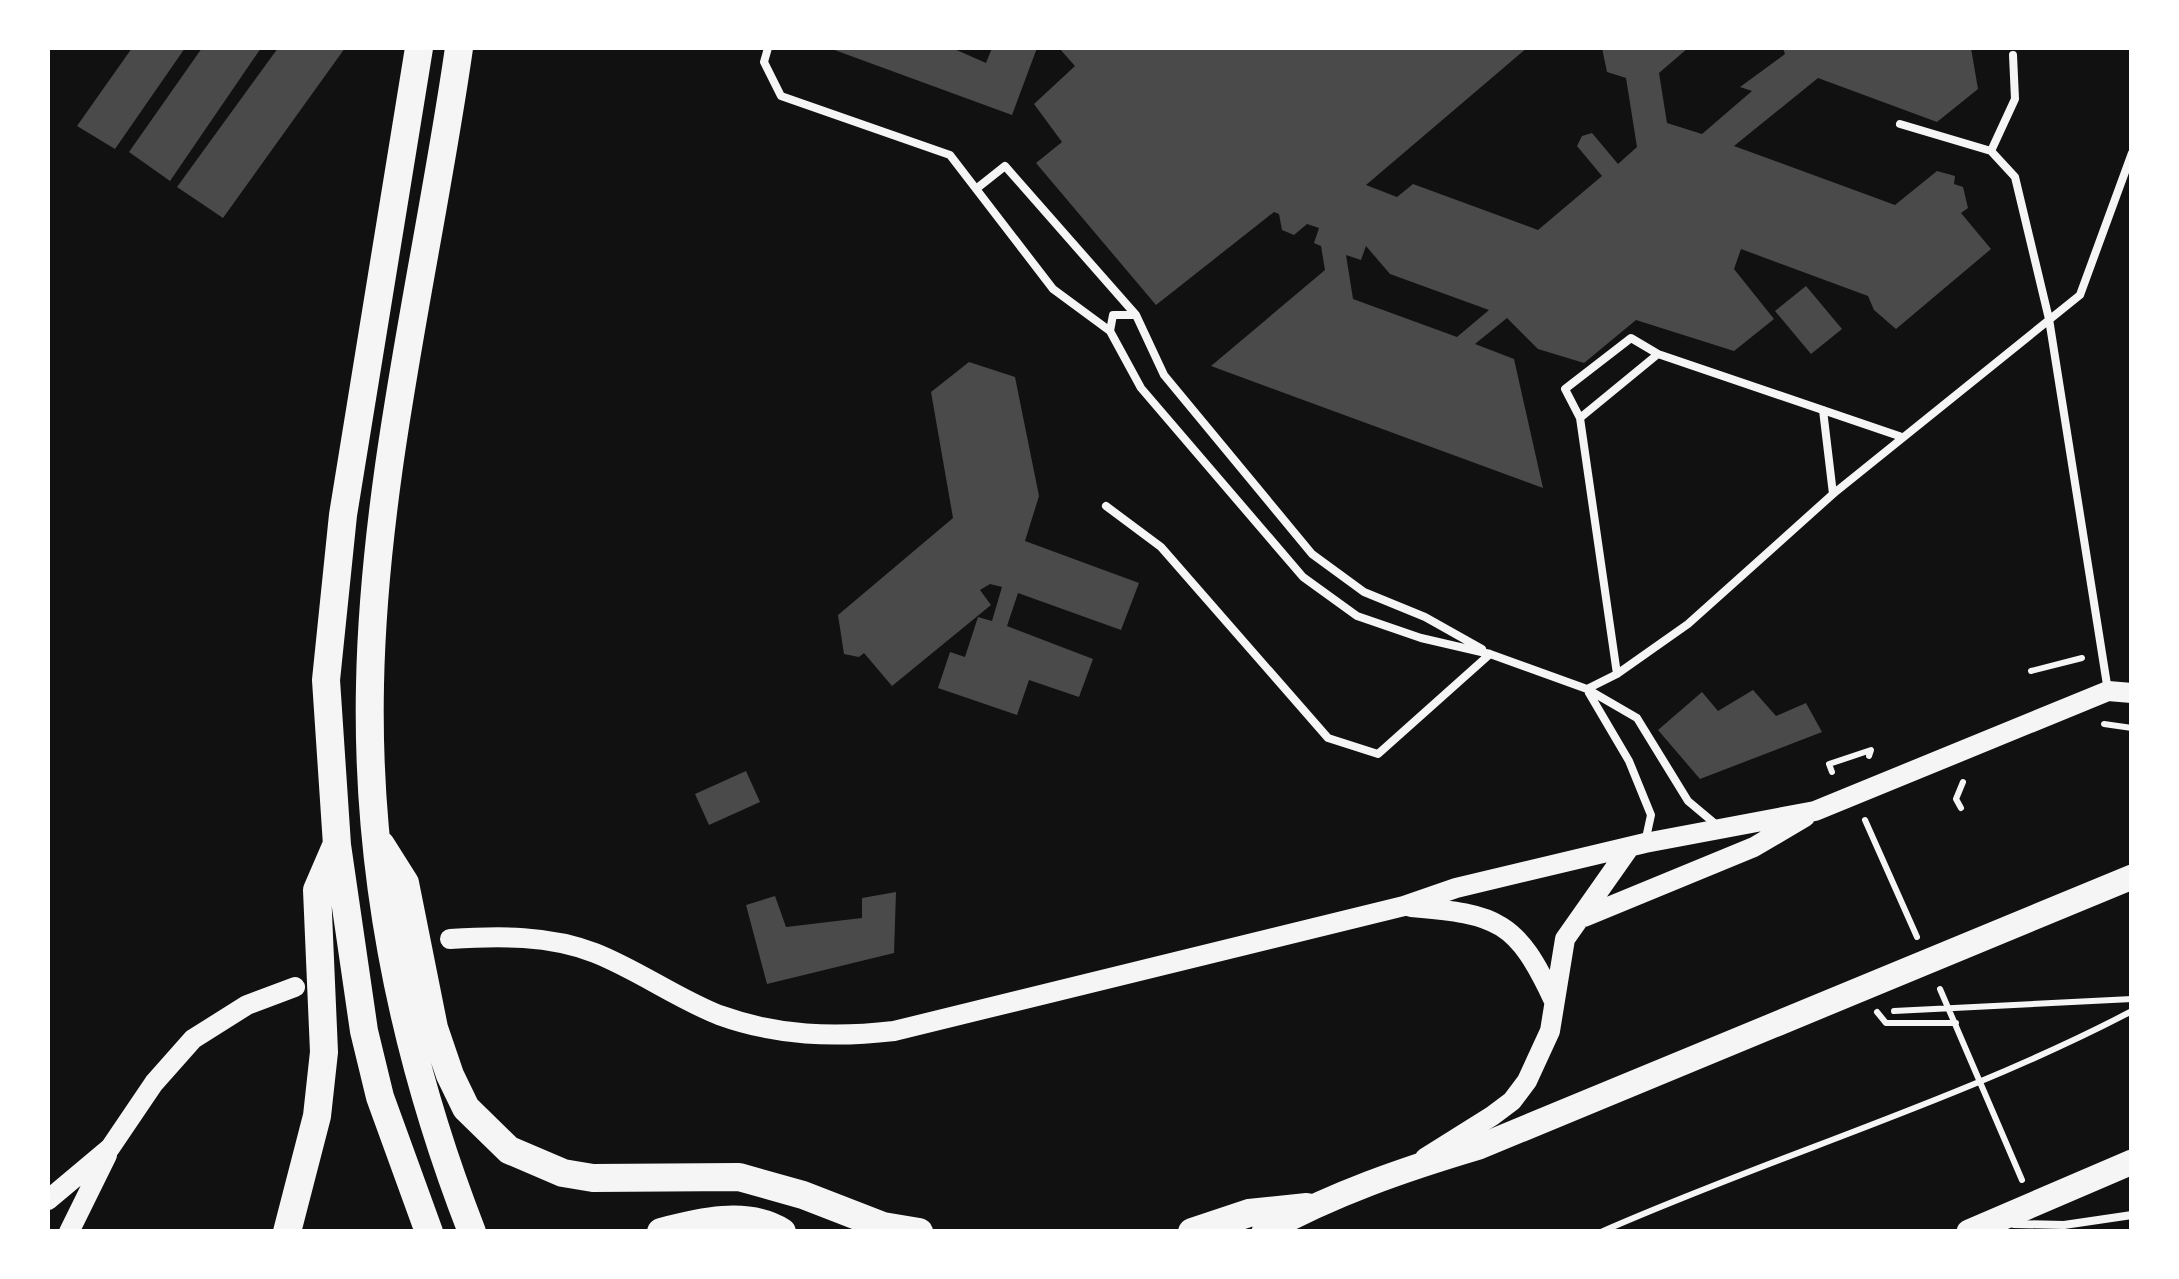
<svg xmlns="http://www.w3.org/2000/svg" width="2179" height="1279" font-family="Barlow,sans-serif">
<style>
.building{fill:#4a4a4a;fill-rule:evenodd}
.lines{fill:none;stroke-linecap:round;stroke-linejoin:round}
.path{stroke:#f5f5f5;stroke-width:6}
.service{stroke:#f5f5f5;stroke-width:8}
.secondary{stroke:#f5f5f5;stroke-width:20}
.primary{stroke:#f5f5f5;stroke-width:25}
.trunk{stroke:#f5f5f5;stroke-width:28}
</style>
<rect width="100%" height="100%" fill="#111"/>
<path class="building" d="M 132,48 L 185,48 L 115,149 L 77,126 Z
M 202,48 L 261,48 L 170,181 L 129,152 Z
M 278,48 L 345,48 L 223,218 L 177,187 Z
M 829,48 L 952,48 L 986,63 L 992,48 L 1037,48 L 1012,115 Z
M 1059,48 L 1527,48 L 1366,185 L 1397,197 L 1413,184 L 1538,230 L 1602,176 L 1577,146 L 1582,136 L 1592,133 L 1618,164 L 1637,147 L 1626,78 L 1607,72 L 1602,48 L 1688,48 L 1659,73 L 1667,123 L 1702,134 L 1752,91 L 1740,87 L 1785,54 L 1783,48 L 1971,48 L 1978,89 L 1937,122 L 1818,78 L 1734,146 L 1895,205 L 1937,171 L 1955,176 L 1954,184 L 1963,187 L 1968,208 L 1961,213 L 1991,249 L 1896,329 L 1874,310 L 1868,296 L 1741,249 L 1734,269 L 1774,319 L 1734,351 L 1636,320 L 1584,363 L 1538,349 L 1507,318 L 1475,344 L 1514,359 L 1543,488 L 1211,366 L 1325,270 L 1321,246 L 1314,243 L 1319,228 L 1307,224 L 1294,235 L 1282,230 L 1279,214 L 1274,212 L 1156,305 L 1036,163 L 1062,142 L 1034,104 L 1075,66 ZM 1366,246 L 1390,274 L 1489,310 L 1457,337 L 1353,299 L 1346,255 L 1361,260 Z
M 1806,286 L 1842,329 L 1811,354 L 1775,311 Z
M 969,362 L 1015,377 L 1039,496 L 1025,541 L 1139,583 L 1121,630 L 1018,593 L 1007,626 L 1093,659 L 1079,697 L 1029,680 L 1017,715 L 938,688 L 950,652 L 965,657 L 978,617 L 992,621 L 1002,587 L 990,584 L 980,590 L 991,605 L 892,686 L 864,653 L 859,657 L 844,654 L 838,615 L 953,518 L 931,392 Z
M 1753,690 L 1776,716 L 1806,703 L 1822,732 L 1700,779 L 1658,730 L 1702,692 L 1718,711 Z
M 746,771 L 760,802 L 709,825 L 695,794 Z
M 896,892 L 894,953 L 767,984 L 746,905 L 775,896 L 786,927 L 862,918 L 862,898 Z"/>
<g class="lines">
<path class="path" d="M 2031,671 L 2082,658
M 2104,724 L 2132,728
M 1832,772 L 1829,764 L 1871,750 L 1869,756
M 1961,808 L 1956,799 L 1963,782
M 1865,820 L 1917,937
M 1940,989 L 2022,1180
M 1894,1011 L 2132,999
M 1877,1012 L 1886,1023 L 1956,1023
M 1601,1232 C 1776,1155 1962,1100 2132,1011"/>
<path class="service" d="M 768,48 L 764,62 L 781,96 L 950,155 L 1053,289 L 1110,331 L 1141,388 L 1303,577 L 1357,616 L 1421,638 L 1490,654 L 1587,689 L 1637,718 L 1688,801 L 1719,827
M 1900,124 L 1991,151 L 2015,177 L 2049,319 L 2108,691
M 1991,151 L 2015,99 L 2013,55
M 976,189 L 1005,166 L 1136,315
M 1110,331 L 1113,315 L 1136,315 L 1164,375 L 1312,554 L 1364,592 L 1425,617 L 1482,649
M 1823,410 L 1833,494
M 1580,418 L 1658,354
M 1106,506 L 1161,547 L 1328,738 L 1378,754 L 1490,654
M 1617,674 L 1580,418 L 1565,389 L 1631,338 L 1658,354 L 1902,437
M 1587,689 L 1617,674 L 1688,624 L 1833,494 L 2080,295 L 2132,153
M 1589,693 L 1629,761 L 1651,815 L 1646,838
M 2014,1224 L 2064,1225 L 2132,1215"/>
<path class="secondary" d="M 1411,907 C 1498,914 1517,921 1554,1001
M 1584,917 L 1754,847 L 1805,817
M 450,939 C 499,936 549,935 595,953 C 638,970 676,998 719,1015 C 777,1036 834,1038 894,1031 L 1404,906 L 1456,888 L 1645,843 L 1815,811 L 2108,691 L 2132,693
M 1425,1158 L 1492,1116 L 1512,1101 L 1527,1081 L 1550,1031 L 1565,939 L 1629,848
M 48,1200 L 110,1148 L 154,1083 L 193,1039 L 247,1005 L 295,987
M 69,1232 L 107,1155"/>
<path class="primary" d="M 1264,1232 C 1332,1194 1405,1169 1479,1147 L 2132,877
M 1969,1232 L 2132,1162"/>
<path class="trunk" d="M 419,48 L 343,515 L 326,680 L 337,845 L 364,1031 L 380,1097 L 429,1232
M 459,48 C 429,257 374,473 370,685 C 366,874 403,1055 472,1232
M 381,845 L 405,883 L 434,1028 L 450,1075 L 466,1108 L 509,1150 L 563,1173 L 593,1178 L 739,1177 L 803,1195 L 883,1226 L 919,1232
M 287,1232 L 317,1116 L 324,1052 L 317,890 L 336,846
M 661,1232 C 698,1222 748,1210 782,1232
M 1192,1232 L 1249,1213 L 1307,1207"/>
</g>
<rect width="2179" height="1279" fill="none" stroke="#ffffff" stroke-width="100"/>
</svg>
